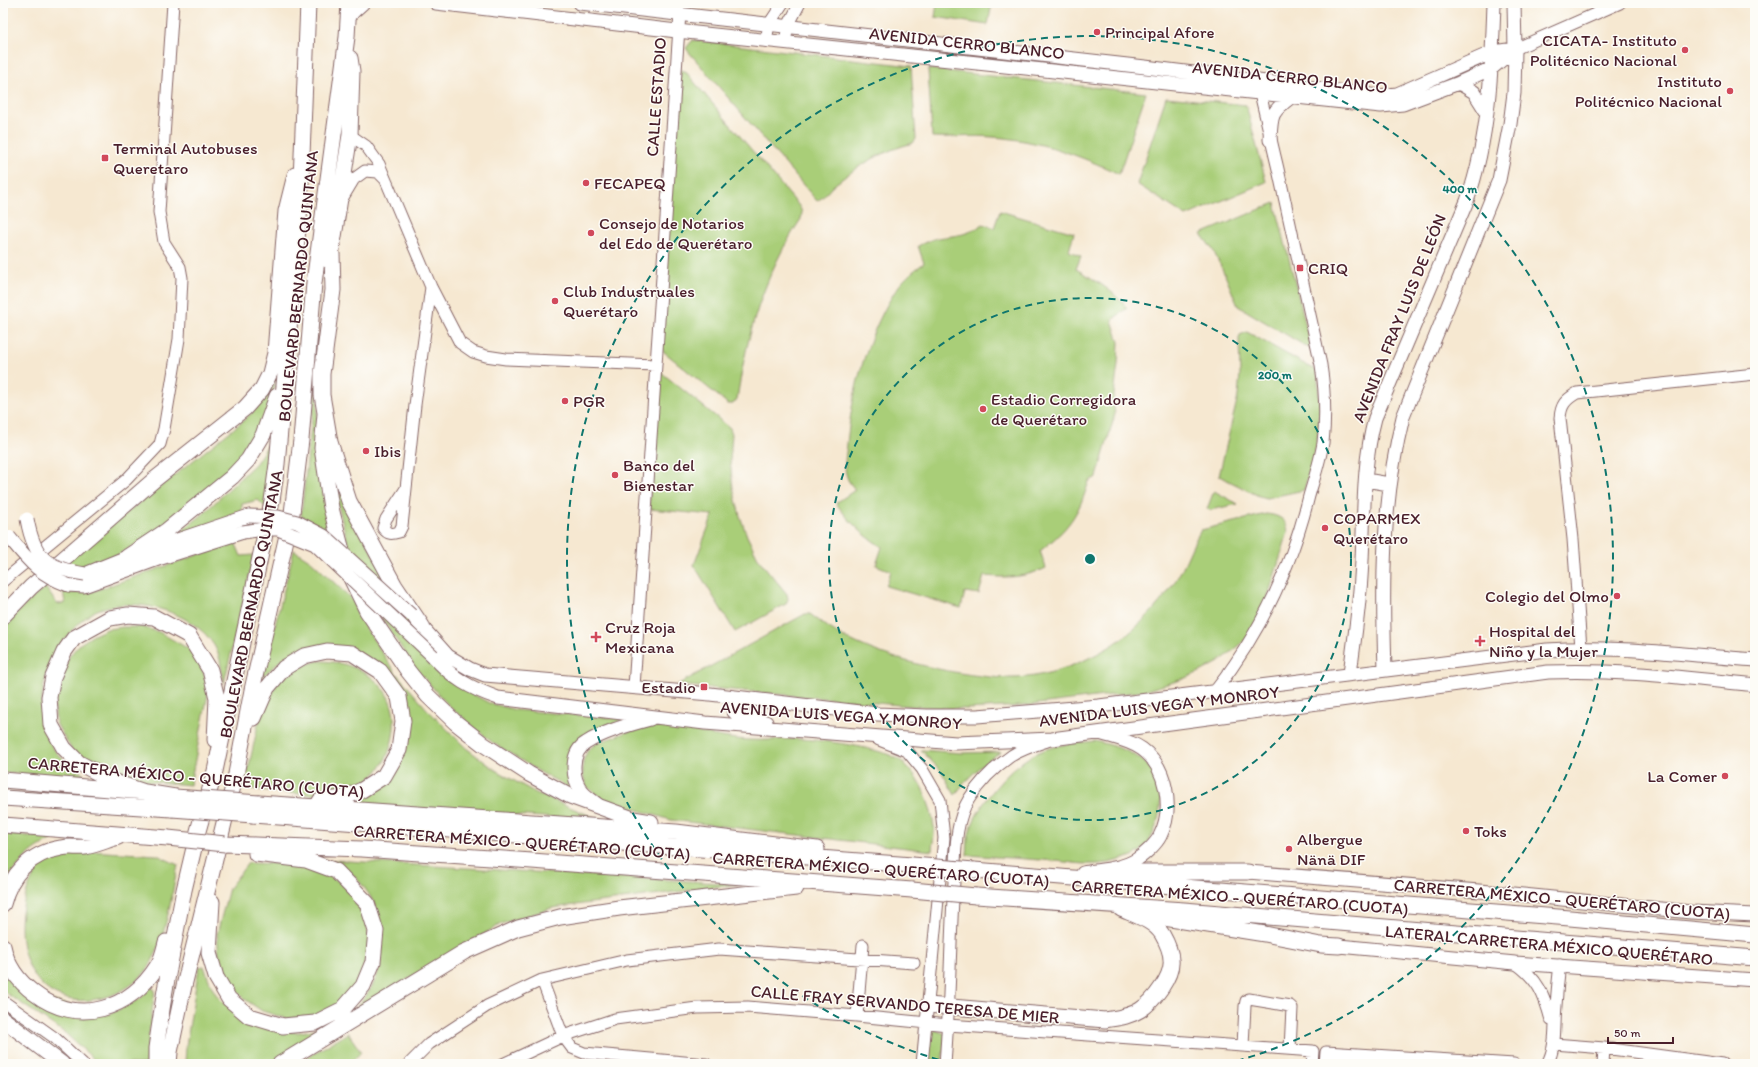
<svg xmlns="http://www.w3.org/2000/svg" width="1758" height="1067" font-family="Itim,sans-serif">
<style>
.green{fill:#a9ce78;stroke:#7a7652}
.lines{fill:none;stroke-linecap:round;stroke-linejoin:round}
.minor-casing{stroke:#866565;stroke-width:13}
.major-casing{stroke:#866565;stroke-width:15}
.highway-casing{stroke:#866565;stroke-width:17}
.minor{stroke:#fff;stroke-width:11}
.major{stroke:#fff;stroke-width:13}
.highway{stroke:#fff;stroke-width:15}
.major-bridge-casing{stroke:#866565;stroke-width:15;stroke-linecap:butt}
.highway-bridge-casing{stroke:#866565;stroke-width:17;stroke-linecap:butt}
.major-bridge{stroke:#fff;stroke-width:13}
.highway-bridge{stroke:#fff;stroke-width:15}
.ring{fill:none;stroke:#0f766e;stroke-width:2;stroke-dasharray:7 5}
.poi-dot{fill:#d1495b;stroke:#fdfcf7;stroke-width:1.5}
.labels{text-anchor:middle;stroke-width:3;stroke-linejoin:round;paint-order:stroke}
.poi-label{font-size:17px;fill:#4a1f2b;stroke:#fdfcf7;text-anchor:start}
.street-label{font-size:17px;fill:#4a1f2b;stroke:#fdfcf7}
.centre{fill:#0f766e;stroke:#fdfcf7;stroke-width:2}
.ring-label{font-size:12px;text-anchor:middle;font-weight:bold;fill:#0f766e;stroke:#fdfcf7;stroke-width:3;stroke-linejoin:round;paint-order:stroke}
</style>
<rect width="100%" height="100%" fill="#fdfcf7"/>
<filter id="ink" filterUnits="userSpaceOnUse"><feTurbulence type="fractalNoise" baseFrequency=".025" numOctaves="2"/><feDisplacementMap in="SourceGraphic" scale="8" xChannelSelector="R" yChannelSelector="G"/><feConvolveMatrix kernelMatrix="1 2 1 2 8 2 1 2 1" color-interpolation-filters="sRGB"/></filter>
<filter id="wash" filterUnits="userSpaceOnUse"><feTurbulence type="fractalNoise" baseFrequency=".012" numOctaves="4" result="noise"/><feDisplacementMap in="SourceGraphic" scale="16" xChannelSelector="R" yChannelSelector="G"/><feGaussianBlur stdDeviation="0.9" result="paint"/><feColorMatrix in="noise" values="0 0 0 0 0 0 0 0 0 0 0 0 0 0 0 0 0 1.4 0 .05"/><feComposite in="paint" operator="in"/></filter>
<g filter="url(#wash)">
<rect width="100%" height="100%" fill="#f6e8d1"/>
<path class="green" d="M 937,3 L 992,3 L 988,25 L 935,17 Z
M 693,40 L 911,66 L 916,139 L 913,143 C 883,151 862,163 838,182 C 830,187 825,197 817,201 L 688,51 L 686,48 Z
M 928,69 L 1146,93 L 1119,174 C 1079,155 1038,140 993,137 C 973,135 952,138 932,137 Z
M 680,70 L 685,71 L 799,206 L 802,212 L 801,219 C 764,274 747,334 737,399 L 733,404 L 728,404 L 658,347 Z
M 1166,97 L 1246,105 L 1266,182 L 1186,216 L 1137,184 Z
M 1275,203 L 1312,350 L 1238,306 L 1225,275 L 1213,250 L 1201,234 Z
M 1000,211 L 1074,233 L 1069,251 L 1081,256 L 1076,269 C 1095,280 1113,290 1127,308 L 1112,320 L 1119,342 L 1118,364 L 1113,402 L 1115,414 L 1097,477 L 1089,481 C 1078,516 1069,528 1040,551 L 1046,568 C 1022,578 1009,578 984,576 L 979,594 L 965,592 L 961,608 L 886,586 L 891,571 L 876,565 L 882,547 C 863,535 849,522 836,503 L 855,490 C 853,486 848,482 847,477 C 843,467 846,454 847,444 C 852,392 866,338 894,293 C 901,281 913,271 924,263 L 918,246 C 924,243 931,239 938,238 C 957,235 967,236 983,224 L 994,228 Z
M 1247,332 L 1317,371 C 1319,392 1321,413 1318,433 C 1316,453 1309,471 1304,490 L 1267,498 L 1259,496 L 1219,476 L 1238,396 L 1240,374 L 1239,338 L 1240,335 Z
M 318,364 L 317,449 L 329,532 L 301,516 Z
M 657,369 L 730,428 L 732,434 L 730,460 L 733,488 L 740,516 L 747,536 L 759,560 L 787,594 L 788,599 L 786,604 L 735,632 L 694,565 L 713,515 L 649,509 Z
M 276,380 C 272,400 263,425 252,442 C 228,481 190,508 153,533 C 134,546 115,559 92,565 C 82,568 72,567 62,564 L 242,422 L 263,402 Z
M 270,442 L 275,444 L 267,509 L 258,500 L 242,504 L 242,512 L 175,536 L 202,515 L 256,463 Z
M 327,461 L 369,547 L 438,670 L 467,691 L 489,703 L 516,710 L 625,719 L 592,732 L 581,741 L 575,791 L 540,772 L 492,742 L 451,708 L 415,668 L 383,620 L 349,548 Z
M 1214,491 L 1238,504 L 1210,510 L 1207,509 Z
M 1266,514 C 1278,515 1287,519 1288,532 L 1264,609 L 1246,640 L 1219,662 L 1200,672 L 1180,680 L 1144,691 L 1022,706 L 966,709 L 910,706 L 677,685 L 805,614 L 810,614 C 822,623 834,632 848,639 C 891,661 961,677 1009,678 C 1051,679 1103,656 1134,629 C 1151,614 1170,592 1181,571 C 1188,558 1193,542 1201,530 Z
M 235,542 L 241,556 L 254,555 L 224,683 C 222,673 221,662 218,653 C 202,614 138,595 100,609 C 91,612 83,620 76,626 C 46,657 30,705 52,746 C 58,757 72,767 83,774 L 82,778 L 3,773 L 3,626 L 5,623 L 45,587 L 57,604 L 65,603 L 63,591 L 72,593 L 91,592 Z
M 294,550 L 311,561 L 354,601 L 360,616 L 367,630 L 395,672 L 426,708 L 466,748 L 497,771 L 536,793 L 603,821 L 345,804 C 352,802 359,800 366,798 C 390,786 411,755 409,728 C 408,717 395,687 390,675 L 318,646 L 299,649 L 280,661 L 262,677 Z
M 123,627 L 142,627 L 159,632 L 189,649 L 200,664 L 206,679 L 208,694 L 190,785 L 120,779 L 76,757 L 56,723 L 53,690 L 70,655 L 80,644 L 92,636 L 107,629 Z
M 318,661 C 365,661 404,691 392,741 C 388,761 375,778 356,788 C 330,801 274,791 244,788 L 260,716 L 279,680 L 305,665 Z
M 657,725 C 689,728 717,739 750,740 C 764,741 778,739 792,739 C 813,738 886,748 901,761 C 920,775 931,805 934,827 C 935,835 932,844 932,851 L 671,820 L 602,799 L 586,786 L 583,774 L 583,761 L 588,750 L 597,743 L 630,731 Z
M 1095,741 C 1116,746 1140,753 1153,772 C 1168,793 1159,841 1136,854 C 1131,857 1123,859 1116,861 C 1097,867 1075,863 1056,861 C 1026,859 997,857 967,855 C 968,848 967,840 969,834 C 976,806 1012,763 1039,752 C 1057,744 1076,743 1095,741 Z
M 921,750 L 962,753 L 1001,752 C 982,763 968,777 955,795 L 941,771 Z
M 3,834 L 55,838 C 27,851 21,861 3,886 Z
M 71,850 L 157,855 L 178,865 C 171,898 166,938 149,967 C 139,982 120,994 102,998 C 15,1019 0,904 48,857 C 55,853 64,852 71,850 Z
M 331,860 L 737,884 L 552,908 L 501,924 L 354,1011 C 363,1000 373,988 377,975 C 392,928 375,883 331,860 Z
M 248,863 L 289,864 L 318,869 L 341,883 L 356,898 L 366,920 L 370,943 L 363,969 L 355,987 L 338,1004 L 313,1016 L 288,1019 L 262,1011 L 246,1000 L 230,984 L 220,966 L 217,934 L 229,888 Z
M 204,966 C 208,977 211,988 218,997 C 231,1013 280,1035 301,1032 C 311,1031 321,1027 331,1025 L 269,1064 L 185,1064 L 186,1046 L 199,967 Z
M 3,969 L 7,976 L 24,993 L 107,1015 L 127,1006 L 141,998 L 151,987 L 155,990 L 145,1064 L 99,1064 L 65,1033 L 3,991 Z
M 936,1030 L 945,1034 L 942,1064 L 925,1064 L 927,1034 Z
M 348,1033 L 361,1052 L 350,1064 L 296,1064 Z"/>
</g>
<g filter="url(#ink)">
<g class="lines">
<g class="minor-casing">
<path id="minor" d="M 766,41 L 769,24 L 783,3
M 785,42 L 788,26 L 800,3
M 1515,49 L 1620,3
M 350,135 L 366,146 L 379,164 L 431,287 L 460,343 L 473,352 L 486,356 L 506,359 L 655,365
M 342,199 L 354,179 L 365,171 L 378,172 L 385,179
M 405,490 L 386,519 L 383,528 C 388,535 392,534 399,532 L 402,526 L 415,405 L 431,287
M 3,581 L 126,480 L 160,444 L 164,429 L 179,339 L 182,278 L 180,267 L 164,242 L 159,212 L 173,3
M 1581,648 L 1573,539 L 1560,418 C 1561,405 1565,400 1577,393 L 1755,374
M 634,687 L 680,13
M 1215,691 C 1261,632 1291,569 1309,496 C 1314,479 1320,461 1323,443 C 1326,417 1325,391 1321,365 L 1278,169 L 1260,93
M 879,740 L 907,751 L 922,769 L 940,800 L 944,838 L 922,1064
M 1515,963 C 1538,979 1544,994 1551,1020
M 542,980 L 563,1036 L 572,1048 L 584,1053 L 706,1064
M 3,1001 L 55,1038 L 83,1064
M 857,1016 L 863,945
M 1554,1044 L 1604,1048 L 1722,1064
M 1243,1046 L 1245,1006 L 1246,1001 L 1249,999 L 1290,1006 L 1292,1008 L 1290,1049
M 409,1064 L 429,1044 L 487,1006 L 542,980 L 627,960 L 719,949 L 914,963
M 503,1064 L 563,1036 L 615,1019 L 697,1008 L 748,1007 L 857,1016 L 948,1025 L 1313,1051 L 1312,1064
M 945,1064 C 950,1003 950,943 954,882 C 956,855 954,823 969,799 C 979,783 995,767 1011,756 C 1022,749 1035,745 1047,741
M 1325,1064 L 1326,1052 L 1514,1064
M 1547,1064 C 1557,1046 1554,1025 1556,1006 C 1557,992 1558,979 1560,965
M 1603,1064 L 1604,1048"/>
</g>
<g class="major-casing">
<path id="major" d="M 436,3 L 677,31 L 1381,106 L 1403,104 L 1459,83 L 1492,68 L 1515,49
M 580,3 L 1145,67 L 1379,96 L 1397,94 L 1493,52 L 1515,49
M 348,19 L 353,12 L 363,3
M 1459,83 L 1474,92 L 1486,111
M 1270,140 C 1271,115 1271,112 1291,97
M 1366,480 L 1389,484
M 85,574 L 127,557 L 249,516
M 68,585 L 84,586 L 161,558 L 243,532
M 415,619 L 448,656 L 470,669 L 485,675 L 710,694 L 877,714 L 927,716 L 977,716 L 1099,706 L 1547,650 C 1617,645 1685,655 1755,660
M 433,656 C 453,679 470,688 498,698 L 705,723 L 956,743 L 1052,739 L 1548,672 C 1618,669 1686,678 1755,685
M 1385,669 C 1382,583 1382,501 1403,417 L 1499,180 L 1510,124 L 1514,93 L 1515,49 L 1514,3
M 1350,674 C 1354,642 1359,609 1361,577 C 1365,524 1361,470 1375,418 L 1467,201 C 1489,140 1492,68 1494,3
M 748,700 C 739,700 732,702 734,712 L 739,716 L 766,722
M 597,804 C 592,800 584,795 581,790 C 571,776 571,752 586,743 C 605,731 629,725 650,719
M 1248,872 L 1503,893 L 1691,912 L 1755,915
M 1083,873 C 1099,870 1122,869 1136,860 C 1144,855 1156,844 1160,836 C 1174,809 1167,767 1142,749 C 1131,741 1116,738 1103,734
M 1339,946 L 1515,963 L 1755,980"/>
</g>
<g class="highway-casing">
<path id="highway" d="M 332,253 L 333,290 L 322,374 L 322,395 L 330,442 L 349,501 L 395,586 L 422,626
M 330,262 L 350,135 L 352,71 L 350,58
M 325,414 L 322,448 L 331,508 L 347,570 L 367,611 L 408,671 L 428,696 L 455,722 L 483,744 L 529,774 L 570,796 L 633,819 L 651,822
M 127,557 L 166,531 L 232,477 L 248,460 L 263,435 L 277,396
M 3,616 L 31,587 L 154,480 L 245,408 L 262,389 L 270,373 L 275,353 L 286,211 L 295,175
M 254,718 L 267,688 L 284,668 L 304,656 L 327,651 L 352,653 L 380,671 L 399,697 L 403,721 L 399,750 L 384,776 L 362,790 L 343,798 L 320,801
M 3,780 L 145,792 L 175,797
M 145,792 L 115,782 L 79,763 L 64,748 L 51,725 L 49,697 L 53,677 L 64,652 L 74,638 L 110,618 L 128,615 L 154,617 L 189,636 L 210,670 L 217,698 L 215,740
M 3,798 L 172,809
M 259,803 L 676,832 L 817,849
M 253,815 L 912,865
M 3,825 L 168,838
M 225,844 L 362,849 L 532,861 L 912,890
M 974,870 L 1570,918 L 1755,935
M 1107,872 L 1248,872
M 976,896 L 1184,910 L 1755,958
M 212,902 L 209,953 L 216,977 L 229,999 L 249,1016 L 283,1026 L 315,1023 L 343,1009 L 363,986 L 373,962 L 376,931 L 367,903 L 336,871 L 306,860 L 256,854
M 3,904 C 10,875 30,853 61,848 C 69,846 77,848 85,847 C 97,845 107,840 118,837
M 1158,917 L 1265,934 L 1321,945 L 1339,946
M 3,946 C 7,966 18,981 34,993 C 78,1027 130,1010 158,965 C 162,959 164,950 166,942
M 928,1005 L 1105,1020 C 1117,1018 1129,1017 1140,1010 C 1153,1002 1173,976 1171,960 C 1171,952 1166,941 1162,934 C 1153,920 1134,915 1121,909
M 3,1019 L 62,1064
M 156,1064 L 156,1048 L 165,990 L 184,890 L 198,831 L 215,771 L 272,501 L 277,464 L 300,206 L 308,3
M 169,1064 L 170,1052 L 184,986 L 236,774 L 252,690 L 292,513 L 301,440 L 314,283 L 347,37 L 349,3
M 280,1064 L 464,952 L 518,928 L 560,917 L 619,908 L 796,888"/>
</g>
<use href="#minor" class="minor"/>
<use href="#major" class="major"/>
<use href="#highway" class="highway"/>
<g class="major-bridge-casing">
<path id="major-bridge" d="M 249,516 L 278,517 L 297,522 L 324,536 L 411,615
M 27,519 C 34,558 46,568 85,574
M 243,532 L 264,529 L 278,529 L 315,544 L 433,656
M 9,537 C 29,561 38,574 68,585"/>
</g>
<g class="highway-bridge-casing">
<path id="highway-bridge" d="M 175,797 L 259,803
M 172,809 L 253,815
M 168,838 L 225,844
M 912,865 L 974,870
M 912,890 L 976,896"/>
</g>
<use href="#major-bridge" class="major-bridge"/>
<use href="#highway-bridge" class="highway-bridge"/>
</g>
</g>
<g class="ring">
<circle cx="1090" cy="559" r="261"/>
<path d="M950 1063A523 523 0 1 1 1230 1063"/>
</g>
<g class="poi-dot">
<circle cx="1097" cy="32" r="4"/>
<circle cx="1685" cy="50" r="4"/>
<circle cx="1730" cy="91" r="4"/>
<rect x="101" y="154" width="8" height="8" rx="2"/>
<circle cx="586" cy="183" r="4"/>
<circle cx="591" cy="233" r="4"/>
<rect x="1296" y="264" width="8" height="8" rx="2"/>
<circle cx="555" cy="301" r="4"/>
<circle cx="565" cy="401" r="4"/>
<circle cx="983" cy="409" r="4"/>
<circle cx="366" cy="451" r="4"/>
<circle cx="615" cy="475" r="4"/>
<circle cx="1325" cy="528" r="4"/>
<circle cx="1617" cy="596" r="4"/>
<path d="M594 631h4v4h4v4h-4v4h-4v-4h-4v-4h4z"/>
<path d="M1478 635h4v4h4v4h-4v4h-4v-4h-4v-4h4z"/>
<rect x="700" y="683" width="8" height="8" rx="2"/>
<circle cx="1725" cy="776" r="4"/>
<circle cx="1466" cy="831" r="4"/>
<circle cx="1289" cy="849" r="4"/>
</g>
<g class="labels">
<g class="poi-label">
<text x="1105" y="38">Principal Afore</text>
<text x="1677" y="46" text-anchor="end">CICATA- Instituto<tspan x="1677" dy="20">Politécnico Nacional</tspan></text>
<text x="1722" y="87" text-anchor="end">Instituto<tspan x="1722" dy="20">Politécnico Nacional</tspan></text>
<text x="113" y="154">Terminal Autobuses<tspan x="113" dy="20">Queretaro</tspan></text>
<text x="594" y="189">FECAPEQ</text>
<text x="599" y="229">Consejo de Notarios<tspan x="599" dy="20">del Edo de Querétaro</tspan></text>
<text x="1308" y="274">CRIQ</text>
<text x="563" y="297">Club Industruales<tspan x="563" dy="20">Querétaro</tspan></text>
<text x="991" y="405">Estadio Corregidora<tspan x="991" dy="20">de Querétaro</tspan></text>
<text x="573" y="407">PGR</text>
<text x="374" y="457">Ibis</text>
<text x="623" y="471">Banco del<tspan x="623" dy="20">Bienestar</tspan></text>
<text x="1333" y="524">COPARMEX<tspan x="1333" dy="20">Querétaro</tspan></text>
<text x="1609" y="602" text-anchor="end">Colegio del Olmo</text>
<text x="605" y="633">Cruz Roja<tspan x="605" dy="20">Mexicana</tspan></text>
<text x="1489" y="637">Hospital del<tspan x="1489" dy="20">Niño y la Mujer</tspan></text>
<text x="696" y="693" text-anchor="end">Estadio</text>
<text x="1717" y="782" text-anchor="end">La Comer</text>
<text x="1474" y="837">Toks</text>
<text x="1297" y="845">Albergue<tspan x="1297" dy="20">Nänä DIF</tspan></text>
</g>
<g class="street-label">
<text transform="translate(967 43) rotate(6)" y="6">AVENIDA CERRO BLANCO</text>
<text transform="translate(1290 77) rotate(6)" y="6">AVENIDA CERRO BLANCO</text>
<text transform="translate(656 97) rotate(-86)" y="6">CALLE ESTADIO</text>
<text transform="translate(298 286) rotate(-84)" y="6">BOULEVARD BERNARDO QUINTANA</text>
<text transform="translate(1399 318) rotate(-68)" y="6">AVENIDA FRAY LUIS DE LEÓN</text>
<text transform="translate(251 604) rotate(-79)" y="6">BOULEVARD BERNARDO QUINTANA</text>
<text transform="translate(1159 706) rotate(-7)" y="6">AVENIDA LUIS VEGA Y MONROY</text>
<text transform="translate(841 715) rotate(4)" y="6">AVENIDA LUIS VEGA Y MONROY</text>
<text transform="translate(196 777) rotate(5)" y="6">CARRETERA MÉXICO - QUERÉTARO (CUOTA)</text>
<text transform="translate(522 842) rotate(4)" y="6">CARRETERA MÉXICO - QUERÉTARO (CUOTA)</text>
<text transform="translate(881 869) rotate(4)" y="6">CARRETERA MÉXICO - QUERÉTARO (CUOTA)</text>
<text transform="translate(1240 897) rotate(4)" y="6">CARRETERA MÉXICO - QUERÉTARO (CUOTA)</text>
<text transform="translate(1562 899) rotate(5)" y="6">CARRETERA MÉXICO - QUERÉTARO (CUOTA)</text>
<text transform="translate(1549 945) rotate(5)" y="6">LATERAL CARRETERA MÉXICO QUERÉTARO</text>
<text transform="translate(905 1004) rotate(5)" y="6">CALLE FRAY SERVANDO TERESA DE MIER</text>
</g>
</g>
<circle cx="1090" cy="559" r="6" class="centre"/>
<g class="ring-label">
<text x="1460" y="193">400 m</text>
<text x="1275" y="379">200 m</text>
</g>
<rect width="1758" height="1067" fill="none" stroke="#fdfcf7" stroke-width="16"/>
<path d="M1608 1037v6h65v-6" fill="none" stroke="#4a1f2b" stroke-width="2"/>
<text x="1614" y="1037" font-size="12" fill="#4a1f2b" stroke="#fdfcf7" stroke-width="3" paint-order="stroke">50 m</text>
</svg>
